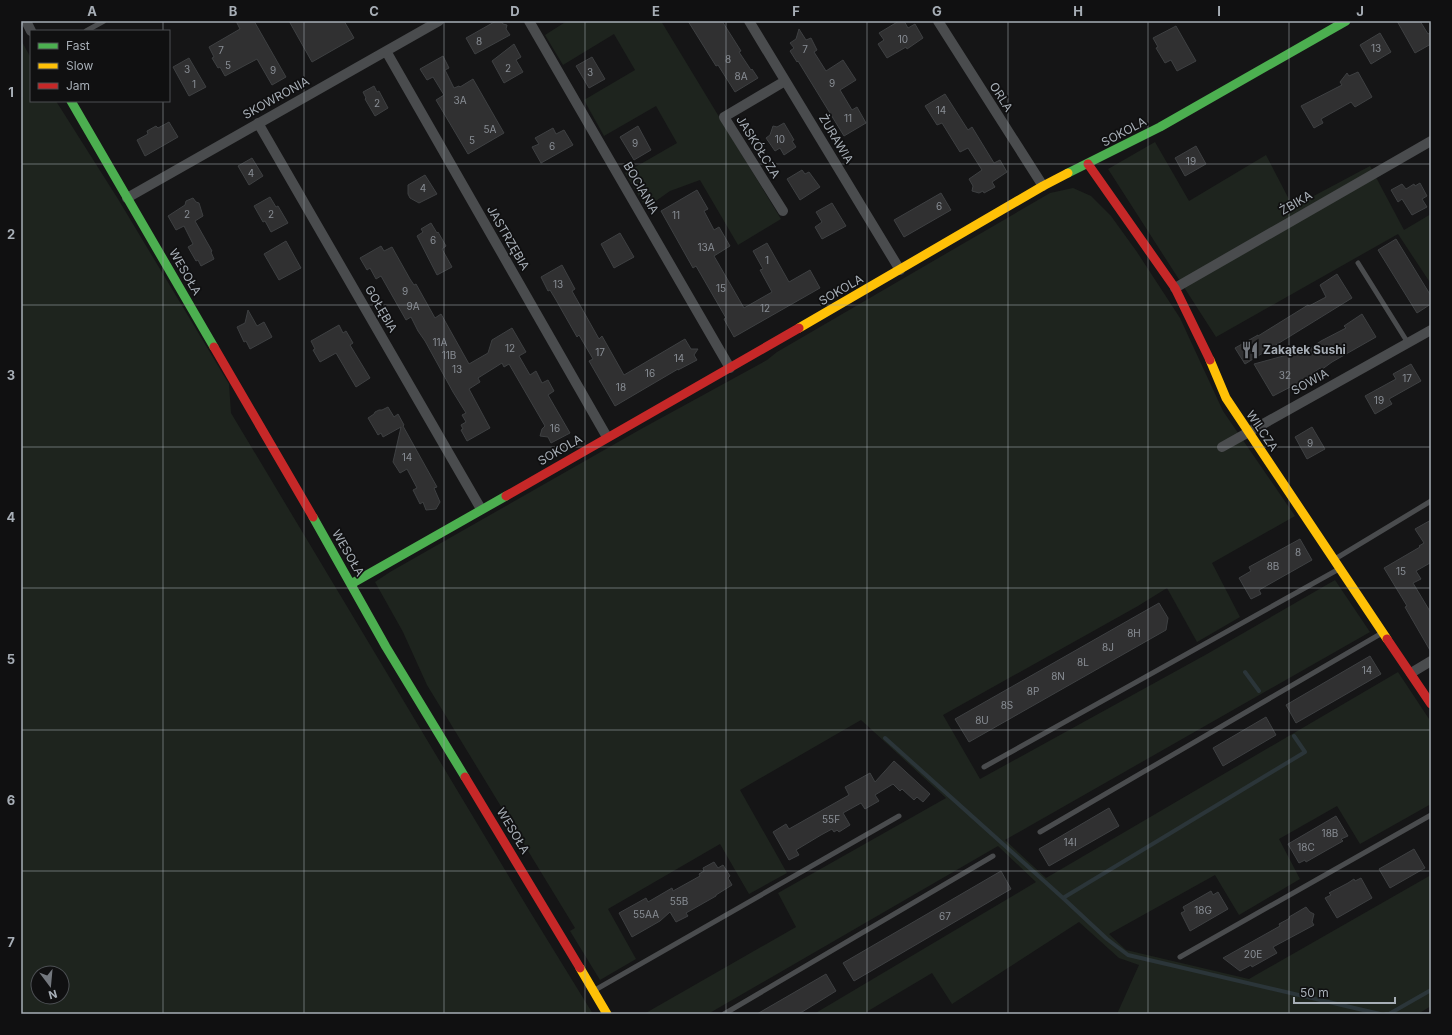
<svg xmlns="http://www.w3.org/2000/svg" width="1452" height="1035" font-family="Inter,sans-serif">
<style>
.green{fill:#1e241e;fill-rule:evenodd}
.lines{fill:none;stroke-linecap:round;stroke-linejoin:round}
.stream{stroke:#2b3539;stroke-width:4}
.building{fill:#303031;stroke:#3e4042}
.lane{stroke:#4a4c4e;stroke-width:5}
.street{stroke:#4a4c4e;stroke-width:10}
.fast{stroke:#4caf50;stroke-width:9}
.slow{stroke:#ffc107;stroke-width:9}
.jam{stroke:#c62828;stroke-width:9}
.grid{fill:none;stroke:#a7aeb6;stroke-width:1;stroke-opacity:0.55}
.labels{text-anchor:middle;stroke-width:3.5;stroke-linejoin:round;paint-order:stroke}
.number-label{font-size:10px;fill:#898e95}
.street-label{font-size:12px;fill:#a7aeb6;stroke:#101011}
.poi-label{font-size:12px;font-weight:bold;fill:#a7aeb6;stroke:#101011;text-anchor:start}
.neatline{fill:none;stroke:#a7aeb6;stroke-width:1.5}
.grid-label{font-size:13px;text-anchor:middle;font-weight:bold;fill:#a7aeb6}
</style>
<rect width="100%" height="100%" fill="#151516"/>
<path class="green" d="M 567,21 L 661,21 L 781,219 L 738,245 L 700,180 L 670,191 L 646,208 L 625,173 L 677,143 L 656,106 L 604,136 L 584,100 L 635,70 L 614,34 L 563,65 L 545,35 Z
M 21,40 L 31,58 L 31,101 L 56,101 L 118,199 L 229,384 L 231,413 L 529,910 L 593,1014 L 21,1014 ZM 38,973 L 62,973 L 62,997 L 38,997 Z
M 1155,142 L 1189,201 L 1266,155 L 1293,207 L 1370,166 L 1404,230 L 1431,214 L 1431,284 L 1398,234 L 1216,337 L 1108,169 Z
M 1073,188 L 1091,196 L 1111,216 L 1137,252 L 1180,318 L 1223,411 L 1295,516 L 1212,563 L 1240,617 L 1197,642 L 1167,588 L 1138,606 L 943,715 L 980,779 L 1207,654 L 1335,580 L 1370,632 L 1005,840 L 1046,878 L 1398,672 L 1431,722 L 1431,804 L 1360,844 L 1337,806 L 1279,839 L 1300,879 L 1239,915 L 1215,875 L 1109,934 L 1126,950 L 1249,979 L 1431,875 L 1431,1006 L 1418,1014 L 1117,1014 L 1139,965 L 1119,958 L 1079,922 L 952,1004 L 932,973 L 863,1014 L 814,1014 L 1036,882 L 998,846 L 708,1014 L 644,1014 L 796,927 L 778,893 L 946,798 L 861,720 L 740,790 L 787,873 L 749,894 L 720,844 L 608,909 L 636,959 L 600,980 L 570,931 L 575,928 L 427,685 L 403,632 L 375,582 L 390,572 L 641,429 L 767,360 L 777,352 L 1050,193 Z"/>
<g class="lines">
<path class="stream" d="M 1245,672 L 1259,691
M 1294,736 L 1305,752 L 1063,898 L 1107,939 L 1128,955 L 1380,1014
M 885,738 L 1063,898
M 1386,1014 L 1389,1014 L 1431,990"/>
</g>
<path class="building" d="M 236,21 L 254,21 L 286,77 L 272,85 L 257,59 L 225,76 L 220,67 L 218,68 L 212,58 L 214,57 L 209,47 L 240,29 Z
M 289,21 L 344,21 L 354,38 L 312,62 Z
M 496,21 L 501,21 L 503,24 L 507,25 L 506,29 L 510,35 L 475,54 L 466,38 Z
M 688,21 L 722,21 L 741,51 L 739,52 L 751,70 L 752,69 L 758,78 L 735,92 L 718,65 L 716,66 Z
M 899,21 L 904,21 L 908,28 L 915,24 L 923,38 L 907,49 L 906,47 L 887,58 L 878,44 L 884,40 L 879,33 Z
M 1397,21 L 1420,21 L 1428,34 L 1431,32 L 1431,44 L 1415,53 Z
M 1176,26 L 1196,61 L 1177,71 L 1171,60 L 1165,63 L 1156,48 L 1158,47 L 1153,38 Z
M 799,29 L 806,40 L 811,38 L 817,50 L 814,52 L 826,71 L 843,60 L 856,80 L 840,90 L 852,110 L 857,107 L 866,123 L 844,136 L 798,61 L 797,62 L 790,51 L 794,48 L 790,43 L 796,39 Z
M 1380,33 L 1391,52 L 1371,64 L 1360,45 Z
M 514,44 L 521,57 L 516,60 L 523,72 L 504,83 L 492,61 Z
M 443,56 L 449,68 L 445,70 L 454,88 L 459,86 L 460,87 L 473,79 L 504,133 L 468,154 L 436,100 L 444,95 L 433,77 L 427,80 L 420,69 Z
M 592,57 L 605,79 L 589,88 L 576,66 Z
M 189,58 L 206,87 L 189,96 L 173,67 Z
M 1358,72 L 1372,97 L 1355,107 L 1351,102 L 1321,119 L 1323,123 L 1314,128 L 1301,106 L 1342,85 L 1340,82 L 1347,73 L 1349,76 Z
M 374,86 L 377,92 L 379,91 L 388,108 L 375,116 L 365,99 L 366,98 L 363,92 Z
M 945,94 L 968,130 L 972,127 L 994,163 L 1000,160 L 1007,172 L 992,182 L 995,187 L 984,193 L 983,191 L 979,193 L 972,191 L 973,186 L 969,179 L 982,170 L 968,148 L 960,152 L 942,123 L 937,125 L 925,106 Z
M 169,122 L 178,137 L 145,156 L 137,140 L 148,134 L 147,131 L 156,126 L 158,128 Z
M 784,123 L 794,140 L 792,141 L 796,147 L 784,155 L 780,148 L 775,151 L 766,138 L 770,135 L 773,126 L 777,127 Z
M 638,126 L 651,150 L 634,160 L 620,137 Z
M 553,128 L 556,134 L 564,130 L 573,145 L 541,163 L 532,147 L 539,144 L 535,138 Z
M 1196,146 L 1206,164 L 1185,176 L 1175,158 Z
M 252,158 L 263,176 L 249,185 L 238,166 Z
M 802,170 L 805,174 L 809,172 L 820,187 L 800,200 L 787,179 Z
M 425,175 L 437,194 L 419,203 L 410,198 L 408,194 L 408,185 Z
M 1420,183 L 1427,196 L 1422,199 L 1427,207 L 1412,215 L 1402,199 L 1398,202 L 1391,190 L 1402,184 L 1406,189 L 1414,184 L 1415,186 Z
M 697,190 L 708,209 L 704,211 L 714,230 L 719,227 L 730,246 L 714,256 L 744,308 L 772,292 L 760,270 L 763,269 L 753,251 L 767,243 L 789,282 L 810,270 L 820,288 L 734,337 L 724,319 L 726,318 L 696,266 L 693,268 L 661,211 Z
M 941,193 L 951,210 L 904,237 L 894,220 Z
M 270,197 L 276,207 L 278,206 L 288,223 L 271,232 L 265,221 L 263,222 L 254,206 Z
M 193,198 L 196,202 L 199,203 L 203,216 L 195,221 L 212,251 L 211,252 L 214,259 L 201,266 L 198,260 L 196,261 L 188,247 L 193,244 L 184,226 L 176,230 L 168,216 L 185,205 L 186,201 Z
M 832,203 L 846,226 L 822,239 L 815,227 L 822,222 L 816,212 Z
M 431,223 L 437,233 L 438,232 L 446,246 L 442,249 L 452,267 L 437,275 L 417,236 L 423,232 L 421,229 Z
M 620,233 L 634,257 L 614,268 L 601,244 Z
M 1396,239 L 1431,296 L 1431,304 L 1417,313 L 1378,250 Z
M 286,241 L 301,268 L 279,280 L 264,254 Z
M 381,246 L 384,251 L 392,247 L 410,279 L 414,285 L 416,284 L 435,318 L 441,314 L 469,364 L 488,353 L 492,340 L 512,328 L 526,352 L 519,356 L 530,375 L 536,371 L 542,383 L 548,380 L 554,391 L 548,395 L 570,433 L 551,443 L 548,437 L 540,436 L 542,429 L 545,426 L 509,364 L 504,367 L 502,363 L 478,378 L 480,382 L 469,389 L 490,428 L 467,441 L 461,430 L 463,429 L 461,425 L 466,422 L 462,415 L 466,413 L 453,392 L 425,341 L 418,331 L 411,317 L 406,320 L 381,276 L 376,279 L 370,268 L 367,270 L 360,258 Z
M 562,265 L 575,289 L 572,291 L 599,339 L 602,336 L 624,375 L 685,339 L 691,349 L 698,349 L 694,355 L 697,360 L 678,370 L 678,369 L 615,406 L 589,361 L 593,359 L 579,335 L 577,337 L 556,300 L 550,290 L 548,291 L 541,277 Z
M 1337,274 L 1352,298 L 1245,364 L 1235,348 L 1258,335 L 1258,336 L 1308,305 L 1309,306 L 1326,297 L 1320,285 Z
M 248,310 L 257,326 L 264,322 L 272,337 L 250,349 L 246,341 L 244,342 L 237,327 L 245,323 Z
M 1362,314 L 1376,337 L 1332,362 L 1321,370 L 1320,368 L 1302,381 L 1273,396 L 1254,364 L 1309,349 L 1321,341 L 1346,328 L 1344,326 Z
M 339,325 L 343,333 L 346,331 L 353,343 L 350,345 L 370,378 L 356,387 L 336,353 L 320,362 L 313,350 L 315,349 L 311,341 Z
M 1411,364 L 1421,381 L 1389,399 L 1392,404 L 1375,414 L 1365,396 L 1396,379 L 1393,374 Z
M 388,407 L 394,417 L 398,414 L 404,425 L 403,426 L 437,487 L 434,488 L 440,502 L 436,509 L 426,510 L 423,502 L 420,504 L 413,490 L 417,488 L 407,469 L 400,473 L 393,462 L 401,427 L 383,437 L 381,433 L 378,435 L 368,418 L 374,414 L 375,412 L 379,410 L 382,410 Z
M 1312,427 L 1325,449 L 1307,459 L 1295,437 Z
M 1431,520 L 1431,565 L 1430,563 L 1416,571 L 1421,579 L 1413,583 L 1431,613 L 1431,652 L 1405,607 L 1407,606 L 1384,568 L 1420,547 L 1419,546 L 1424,543 L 1415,529 Z
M 1300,539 L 1312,560 L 1259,590 L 1261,594 L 1251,599 L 1239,578 L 1251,571 L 1249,567 Z
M 1159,603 L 1168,618 L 1166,630 L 969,742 L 955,719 Z
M 1370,656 L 1381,674 L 1296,723 L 1286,705 Z
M 1266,717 L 1276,735 L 1223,766 L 1213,748 Z
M 894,761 L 930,794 L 923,802 L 917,797 L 914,800 L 902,789 L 900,791 L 893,784 L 875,795 L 879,801 L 865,809 L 861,803 L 843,813 L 850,825 L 839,832 L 837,830 L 834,832 L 832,829 L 821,835 L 796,850 L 799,855 L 789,860 L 773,832 L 786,824 L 789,829 L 849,795 L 845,787 L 870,773 L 875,782 Z
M 1109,808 L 1119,826 L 1049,866 L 1039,849 Z
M 1336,816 L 1348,836 L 1341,839 L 1343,841 L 1327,850 L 1306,862 L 1305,860 L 1299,863 L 1288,844 Z
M 1414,849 L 1425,868 L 1390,888 L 1379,869 Z
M 714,862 L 718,868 L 723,865 L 730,876 L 728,878 L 732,885 L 716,895 L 716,896 L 686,913 L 688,916 L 676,922 L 670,912 L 660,921 L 632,937 L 619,913 L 646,898 L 648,902 L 672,888 L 673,891 L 700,876 L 699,874 L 704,871 L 703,868 Z
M 1001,871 L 1011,889 L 854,981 L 843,963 Z
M 1361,878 L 1372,898 L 1337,918 L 1325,898 L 1331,895 L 1329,893 L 1348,883 L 1354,879 L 1355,881 Z
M 1211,891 L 1213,895 L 1218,892 L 1228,909 L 1190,931 L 1181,913 L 1185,911 L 1183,907 Z
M 1306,907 L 1310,912 L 1314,914 L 1312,922 L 1314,925 L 1273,947 L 1277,953 L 1252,967 L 1251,965 L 1240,971 L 1223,958 L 1280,926 L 1279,924 L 1290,918 L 1289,917 Z
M 826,974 L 836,991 L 802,1012 L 797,1014 L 757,1014 Z"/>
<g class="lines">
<path class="lane" d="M 86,31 L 104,21
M 1358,263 L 1408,343
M 1335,559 L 1431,501
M 984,767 L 1339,569
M 1040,832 L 1382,633
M 1180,957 L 1431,815
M 595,990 L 899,816
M 724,1014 L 993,856"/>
<path class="street" d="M 26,21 L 31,31
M 529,21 L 730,368
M 749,21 L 900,270
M 938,21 L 1043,186
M 386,51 L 607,437
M 258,123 L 481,509
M 127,198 L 439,21
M 783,211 L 724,117 L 785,81
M 1175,288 L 1431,141
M 1222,447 L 1431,330
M 1411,673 L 1431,661"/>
<path class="fast" d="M 71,101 L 214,347
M 1068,173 L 1160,127 L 1346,21
M 313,517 L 386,647 L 465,777
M 351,584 L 506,496"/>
<path class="slow" d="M 799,328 L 1043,186 L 1068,173
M 1210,360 L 1226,398 L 1387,639
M 580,968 L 607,1014"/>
<path class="jam" d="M 1088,164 L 1175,288 L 1210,360
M 214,347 L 313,517
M 506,496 L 799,328
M 1387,639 L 1431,704
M 465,777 L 580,968"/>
</g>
<path class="grid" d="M 163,21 L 163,31M 304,21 L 304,1014M 444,21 L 444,1014M 585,21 L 585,1014M 726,21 L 726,1014M 867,21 L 867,1014M 1008,21 L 1008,1014M 1148,21 L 1148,1014M 1289,21 L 1289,1014M 163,101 L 163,1014M 21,164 L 1431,164M 21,305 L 1431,305M 21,447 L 1431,447M 21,588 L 1431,588M 21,730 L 1431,730M 21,871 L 1431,871"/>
<defs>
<g id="restaurant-bare" transform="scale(1.38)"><path d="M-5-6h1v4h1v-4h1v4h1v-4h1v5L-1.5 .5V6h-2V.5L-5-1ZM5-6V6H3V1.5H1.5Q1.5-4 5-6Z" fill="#74787e" stroke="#101011" stroke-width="2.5" paint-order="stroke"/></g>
</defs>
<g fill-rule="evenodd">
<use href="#restaurant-bare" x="1250" y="350"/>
</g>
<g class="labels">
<g class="number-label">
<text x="903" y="43">10</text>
<text x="479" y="45">8</text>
<text x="1376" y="52">13</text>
<text x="805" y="53">7</text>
<text x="221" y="54">7</text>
<text x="728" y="63">8</text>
<text x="228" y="69">5</text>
<text x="508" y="72">2</text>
<text x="187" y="73">3</text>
<text x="273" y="74">9</text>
<text x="590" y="76">3</text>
<text x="741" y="80">8A</text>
<text x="832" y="87">9</text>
<text x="194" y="88">1</text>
<text x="460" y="104">3A</text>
<text x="377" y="107">2</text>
<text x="941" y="114">14</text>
<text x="848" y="122">11</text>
<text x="490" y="133">5A</text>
<text x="780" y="143">10</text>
<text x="472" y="144">5</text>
<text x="635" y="147">9</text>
<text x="552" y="150">6</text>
<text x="1191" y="165">19</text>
<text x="251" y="177">4</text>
<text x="423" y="192">4</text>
<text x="939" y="210">6</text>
<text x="187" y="218">2</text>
<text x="271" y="218">2</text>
<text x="676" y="219">11</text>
<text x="433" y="244">6</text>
<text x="706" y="251">13A</text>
<text x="767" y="264">1</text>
<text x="558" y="288">13</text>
<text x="721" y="292">15</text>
<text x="405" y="295">9</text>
<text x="413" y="310">9A</text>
<text x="765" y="312">12</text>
<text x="440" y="346">11A</text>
<text x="510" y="352">12</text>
<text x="600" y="356">17</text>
<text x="449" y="359">11B</text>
<text x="679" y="362">14</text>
<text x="457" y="373">13</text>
<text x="650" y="377">16</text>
<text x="1285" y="379">32</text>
<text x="1407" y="382">17</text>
<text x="621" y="391">18</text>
<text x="1379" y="404">19</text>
<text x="555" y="432">16</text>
<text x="1310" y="447">9</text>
<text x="407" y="461">14</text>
<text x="1298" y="556">8</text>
<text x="1273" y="570">8B</text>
<text x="1401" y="575">15</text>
<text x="1134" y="637">8H</text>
<text x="1108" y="651">8J</text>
<text x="1083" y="666">8L</text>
<text x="1367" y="674">14</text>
<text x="1058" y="680">8N</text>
<text x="1033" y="695">8P</text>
<text x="1007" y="709">8S</text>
<text x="982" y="724">8U</text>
<text x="831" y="823">55F</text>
<text x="1330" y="837">18B</text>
<text x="1070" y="846">14I</text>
<text x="1306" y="851">18C</text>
<text x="679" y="905">55B</text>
<text x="1203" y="914">18G</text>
<text x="646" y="918">55AA</text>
<text x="945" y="920">67</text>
<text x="1253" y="958">20E</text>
</g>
<g class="street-label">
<text transform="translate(1001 97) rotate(57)" y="4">ORLA</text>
<text transform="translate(276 98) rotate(-29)" y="4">SKOWRONIA</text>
<text transform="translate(1124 132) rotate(-28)" y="4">SOKOLA</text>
<text transform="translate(836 139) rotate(59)" y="4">ŻURAWIA</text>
<text transform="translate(758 147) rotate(58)" y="4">JASKÓŁCZA</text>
<text transform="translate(641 188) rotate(60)" y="4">BOCIANIA</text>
<text transform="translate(1296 203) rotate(-30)" y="4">ŻBIKA</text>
<text transform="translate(508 238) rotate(60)" y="4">JASTRZĘBIA</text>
<text transform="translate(185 272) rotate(60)" y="4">WESOŁA</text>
<text transform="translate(841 290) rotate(-30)" y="4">SOKOLA</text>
<text transform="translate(381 309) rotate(60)" y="4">GOŁĘBIA</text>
<text transform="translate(1310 382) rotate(-29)" y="4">SOWIA</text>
<text transform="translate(1262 431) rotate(56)" y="4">WILCZA</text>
<text transform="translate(560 450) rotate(-30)" y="4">SOKOLA</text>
<text transform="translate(348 553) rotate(60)" y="4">WESOŁA</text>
<text transform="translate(513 831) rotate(59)" y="4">WESOŁA</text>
</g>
<g class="poi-label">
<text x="1263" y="354">Zakątek Sushi</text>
</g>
</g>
<rect width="1452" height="1035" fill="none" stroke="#101011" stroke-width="44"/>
<rect x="30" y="30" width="140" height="72" fill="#101011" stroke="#4c4f53"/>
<rect x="38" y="43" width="20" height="6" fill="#4caf50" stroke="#4c4f53"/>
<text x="66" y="50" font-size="12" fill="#a7aeb6">Fast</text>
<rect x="38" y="63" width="20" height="6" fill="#ffc107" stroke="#4c4f53"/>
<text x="66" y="70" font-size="12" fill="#a7aeb6">Slow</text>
<rect x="38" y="83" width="20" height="6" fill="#c62828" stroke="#4c4f53"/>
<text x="66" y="90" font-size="12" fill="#a7aeb6">Jam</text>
<g transform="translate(50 985) rotate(164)"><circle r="19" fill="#101011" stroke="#4c4f53"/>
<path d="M0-3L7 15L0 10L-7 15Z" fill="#74787e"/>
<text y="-6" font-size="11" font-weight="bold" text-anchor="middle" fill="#a7aeb6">N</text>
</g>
<path d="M1294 997v6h101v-6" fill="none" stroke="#a7aeb6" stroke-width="2"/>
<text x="1300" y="997" font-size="12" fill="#a7aeb6" stroke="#101011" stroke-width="3" paint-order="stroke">50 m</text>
<rect x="22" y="22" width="1408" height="991" class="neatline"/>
<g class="grid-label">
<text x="92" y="16">A</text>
<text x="233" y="16">B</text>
<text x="374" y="16">C</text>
<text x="515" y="16">D</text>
<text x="656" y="16">E</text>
<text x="796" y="16">F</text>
<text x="937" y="16">G</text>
<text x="1078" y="16">H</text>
<text x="1219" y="16">I</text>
<text x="1360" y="16">J</text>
<text x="11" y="97">1</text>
<text x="11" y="239">2</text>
<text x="11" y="380">3</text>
<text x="11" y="522">4</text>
<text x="11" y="664">5</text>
<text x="11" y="805">6</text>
<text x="11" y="947">7</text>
</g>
</svg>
